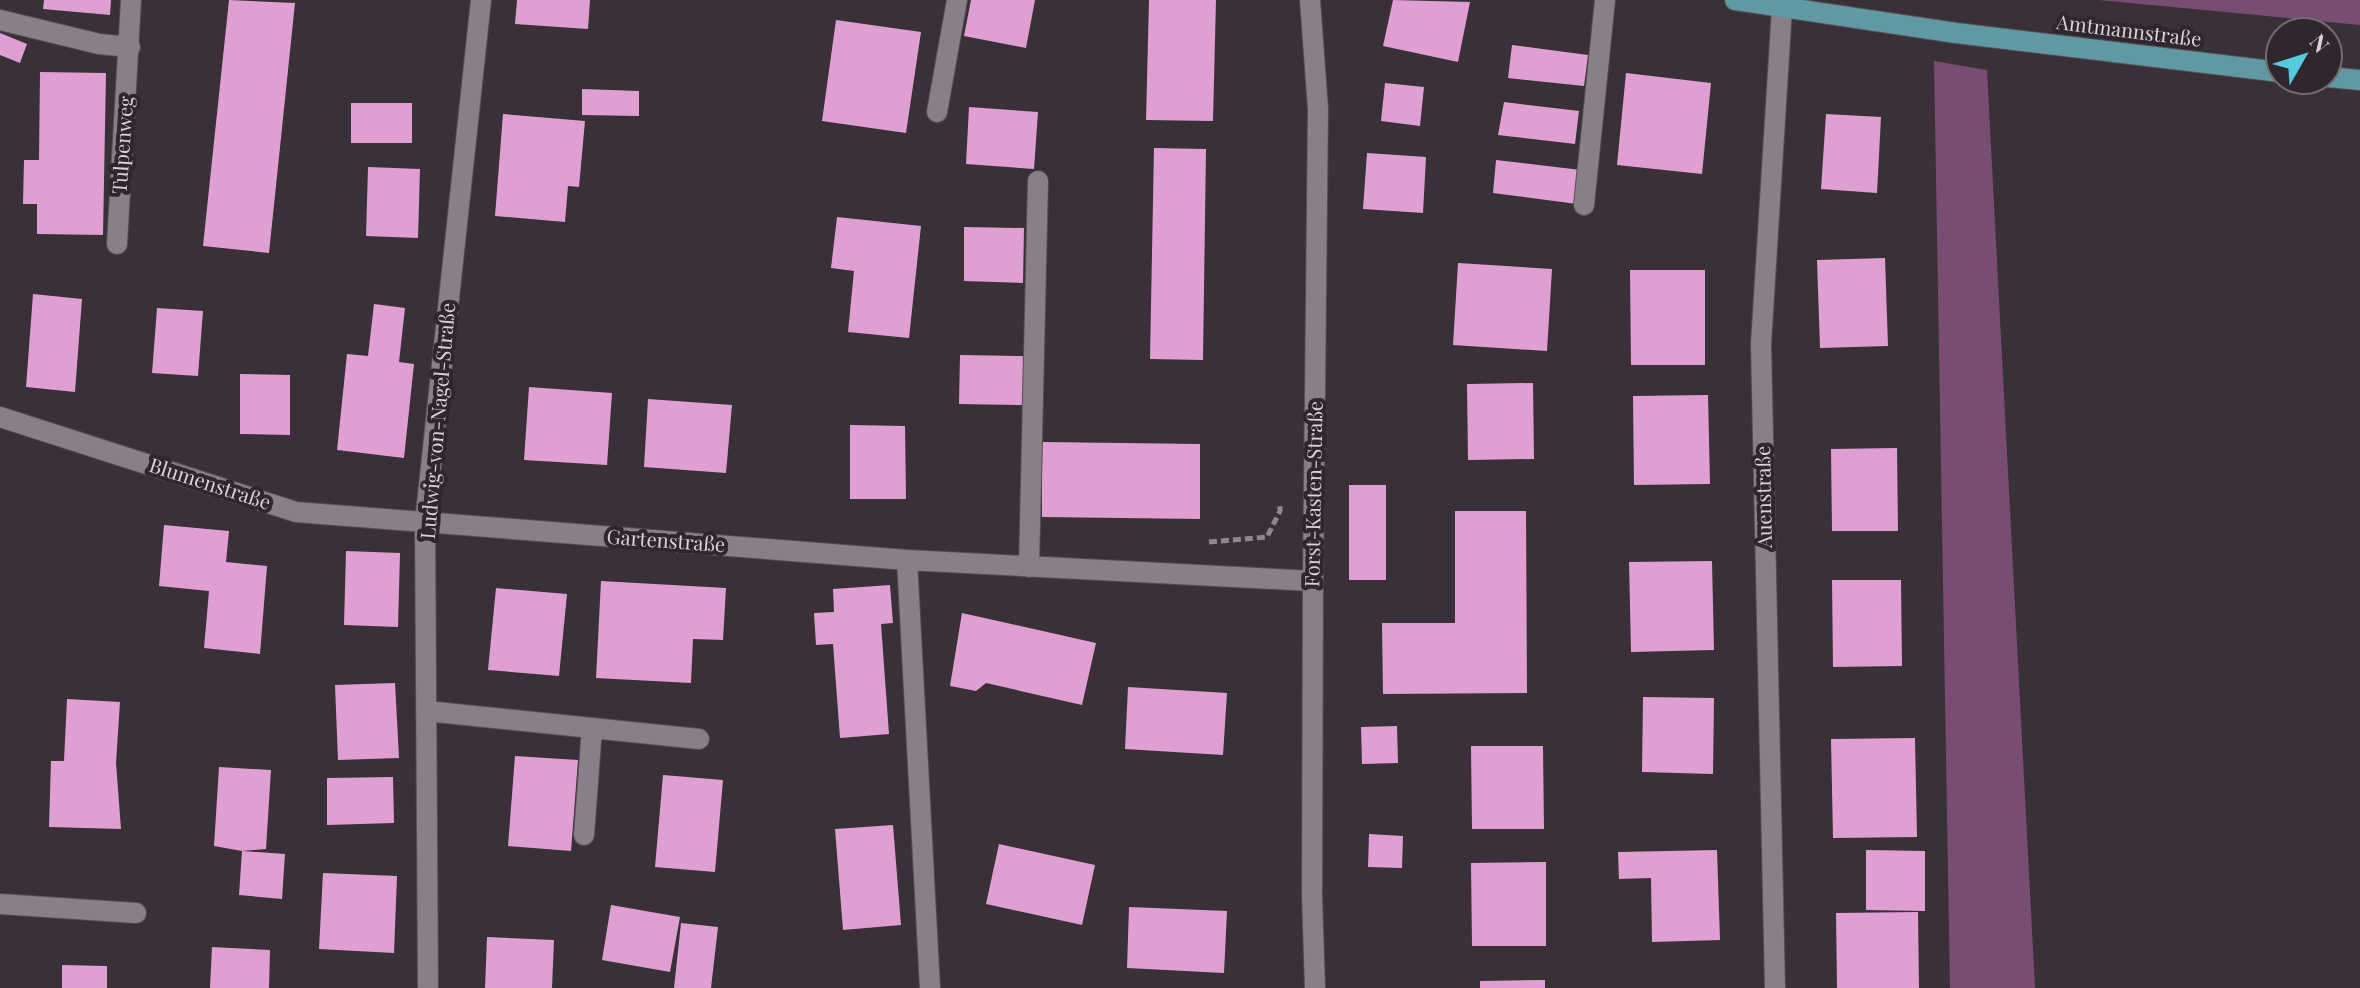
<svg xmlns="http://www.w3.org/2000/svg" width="2360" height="988" font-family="'Playfair Display',serif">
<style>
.green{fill:#794d71}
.building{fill:#e09fd3}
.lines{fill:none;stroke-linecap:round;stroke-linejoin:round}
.minor-casing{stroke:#544d52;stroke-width:22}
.major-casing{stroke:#544d52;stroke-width:22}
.path{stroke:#8e888d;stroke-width:5;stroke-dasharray:8 4;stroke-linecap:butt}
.minor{stroke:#898087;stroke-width:20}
.major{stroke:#6098a4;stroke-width:20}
.labels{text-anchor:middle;stroke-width:8;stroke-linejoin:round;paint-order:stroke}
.street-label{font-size:20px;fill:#d8d3d7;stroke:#2f272d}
</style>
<rect width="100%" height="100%" fill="#393137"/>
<path class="green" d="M 2099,0 L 2360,0 L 2360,25 Z
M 1934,61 L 1987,70 L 2035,988 L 1950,988 Z"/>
<path class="building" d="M 44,0 L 111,0 L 110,15 L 43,9 Z
M 229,0 L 295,3 L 269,253 L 203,246 Z
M 517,0 L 590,0 L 588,29 L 515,24 Z
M 971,0 L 1035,0 L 1026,48 L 964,36 Z
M 1149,0 L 1216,0 L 1213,121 L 1146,120 Z
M 1393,0 L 1470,2 L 1458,62 L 1383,46 Z
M 836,20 L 921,32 L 906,133 L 822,121 Z
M 0,33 L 27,44 L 20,63 L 0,55 Z
M 1512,45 L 1588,55 L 1584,86 L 1508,78 Z
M 40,72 L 106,73 L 103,235 L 37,234 L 37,204 L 23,204 L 24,160 L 39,160 Z
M 1626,73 L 1711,83 L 1702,174 L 1617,165 Z
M 1385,83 L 1424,87 L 1420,126 L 1381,121 Z
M 582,89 L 639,91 L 639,116 L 582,115 Z
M 1504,102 L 1579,111 L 1575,144 L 1498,135 Z
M 351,103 L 412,103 L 412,143 L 351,143 Z
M 969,107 L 1038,112 L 1034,169 L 966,164 Z
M 503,114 L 585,121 L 579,187 L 568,186 L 565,222 L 495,216 Z
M 1826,114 L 1881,117 L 1877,193 L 1821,189 Z
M 1154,148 L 1206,149 L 1203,360 L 1150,359 Z
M 1367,153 L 1426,157 L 1423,213 L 1363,209 Z
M 1496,160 L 1581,170 L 1577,204 L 1493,193 Z
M 368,167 L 420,169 L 418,238 L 366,236 Z
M 837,217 L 921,226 L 909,338 L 848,332 L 854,271 L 831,268 Z
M 964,227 L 1024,228 L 1023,283 L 964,281 Z
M 1885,258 L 1888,346 L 1820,348 L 1817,260 Z
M 1458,263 L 1552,269 L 1547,351 L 1453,345 Z
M 1630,270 L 1705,270 L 1705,365 L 1631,365 Z
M 33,294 L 82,299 L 75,392 L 26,387 Z
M 374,304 L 405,308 L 399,362 L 414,364 L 404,458 L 337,450 L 347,354 L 368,356 Z
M 157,308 L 203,311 L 198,376 L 152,373 Z
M 960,355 L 1024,356 L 1024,405 L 959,404 Z
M 240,374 L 290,375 L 290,435 L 240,434 Z
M 1533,383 L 1534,459 L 1468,460 L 1467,384 Z
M 529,387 L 612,393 L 607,465 L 524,460 Z
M 1708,395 L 1710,484 L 1634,485 L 1633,396 Z
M 648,399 L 732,405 L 726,473 L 644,467 Z
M 850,425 L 905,426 L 906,499 L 850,499 Z
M 1042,442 L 1200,444 L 1200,519 L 1042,517 Z
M 1897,448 L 1898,531 L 1832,531 L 1831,449 Z
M 1349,485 L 1386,485 L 1386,580 L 1349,580 Z
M 1455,511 L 1526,511 L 1527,693 L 1383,694 L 1382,623 L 1455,623 Z
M 164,525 L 229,531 L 226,562 L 267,566 L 260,654 L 204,648 L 209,591 L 159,586 Z
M 346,551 L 400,553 L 398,627 L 344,625 Z
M 1712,561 L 1714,650 L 1631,652 L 1629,562 Z
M 1832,580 L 1901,580 L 1902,666 L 1833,667 Z
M 601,581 L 726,588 L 723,640 L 693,639 L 691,683 L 596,678 Z
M 890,585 L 893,623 L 881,624 L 889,734 L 840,738 L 833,644 L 816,645 L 814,613 L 834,612 L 833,589 Z
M 496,588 L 567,594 L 559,676 L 488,670 Z
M 962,613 L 1096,643 L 1082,705 L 986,683 L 976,691 L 950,686 Z
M 395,683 L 399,758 L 338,760 L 335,685 Z
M 1128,687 L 1227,693 L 1223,755 L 1125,749 Z
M 1643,697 L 1714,698 L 1713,774 L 1642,772 Z
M 67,699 L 120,702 L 116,763 L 121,829 L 49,827 L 51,761 L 64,761 Z
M 1397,726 L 1398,763 L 1362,764 L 1361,727 Z
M 1915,738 L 1917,837 L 1833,838 L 1831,739 Z
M 1471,746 L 1543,746 L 1544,829 L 1472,829 Z
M 515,756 L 578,760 L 571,851 L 508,846 Z
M 219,767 L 271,770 L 266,849 L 242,851 L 214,846 Z
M 663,775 L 723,780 L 715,872 L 655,867 Z
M 393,777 L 394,823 L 327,825 L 327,778 Z
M 893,825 L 901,925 L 843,930 L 835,829 Z
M 1369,834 L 1403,836 L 1402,868 L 1368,867 Z
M 999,844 L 1095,865 L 1082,925 L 986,904 Z
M 1717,850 L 1720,940 L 1652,942 L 1651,878 L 1619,879 L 1618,852 Z
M 1866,850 L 1925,851 L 1925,911 L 1866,910 Z
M 242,851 L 285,854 L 282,899 L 239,895 Z
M 1546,862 L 1546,946 L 1472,946 L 1471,863 Z
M 323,873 L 397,876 L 394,953 L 319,949 Z
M 611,905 L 680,917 L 670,972 L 602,960 Z
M 1129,907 L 1227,911 L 1224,973 L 1127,968 Z
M 1918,912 L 1919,988 L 1837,988 L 1836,913 Z
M 681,923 L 718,927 L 711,988 L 674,988 Z
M 487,937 L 554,940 L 552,988 L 485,988 Z
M 212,947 L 270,950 L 269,988 L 210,988 Z
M 62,965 L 107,966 L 107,988 L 62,988 Z
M 1545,980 L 1545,988 L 1480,988 L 1480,981 Z"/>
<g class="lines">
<g class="minor-casing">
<path id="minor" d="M 1310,0 L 1318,109 L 1313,581 L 1312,895 L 1315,988
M 0,20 L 99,44 L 130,47
M 937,112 L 957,0
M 1584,205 L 1605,0
M 117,244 L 131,0
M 0,417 L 296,512 L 907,560 L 1313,581
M 907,560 L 930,988
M 1029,567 L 1038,181
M 426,711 L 699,739
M 584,835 L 592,728
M 0,904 L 136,913
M 428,988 L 425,523 L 481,0
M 1775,988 L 1761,344 L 1782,8"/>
</g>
<g class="major-casing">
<path id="major" d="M 1735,0 L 1956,33 L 2280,72
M 2328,77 L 2360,80"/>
</g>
<path class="path" d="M 1209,542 L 1267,537 L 1280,511 L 1280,504"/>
<use href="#minor" class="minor"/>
<use href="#major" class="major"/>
</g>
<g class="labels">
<g class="street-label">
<text transform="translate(2129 31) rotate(7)" y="7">Amtmannstraße</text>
<text transform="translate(123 145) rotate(-86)" y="7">Tulpenweg</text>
<text transform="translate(438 421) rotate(-85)" y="7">Ludwig-von-Nagel-Straße</text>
<text transform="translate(210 484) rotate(18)" y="7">Blumenstraße</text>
<text transform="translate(1314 494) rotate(-89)" y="7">Forst-Kasten-Straße</text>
<text transform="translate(1764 497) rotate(-91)" y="7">Auenstraße</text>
<text transform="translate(666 541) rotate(4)" y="7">Gartenstraße</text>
</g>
</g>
<g transform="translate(2304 56) rotate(51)"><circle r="38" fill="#2f272d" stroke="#736c71" stroke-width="2"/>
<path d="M0-6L14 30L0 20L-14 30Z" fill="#54cadd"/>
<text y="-12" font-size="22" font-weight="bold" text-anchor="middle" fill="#d8d3d7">N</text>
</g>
</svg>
